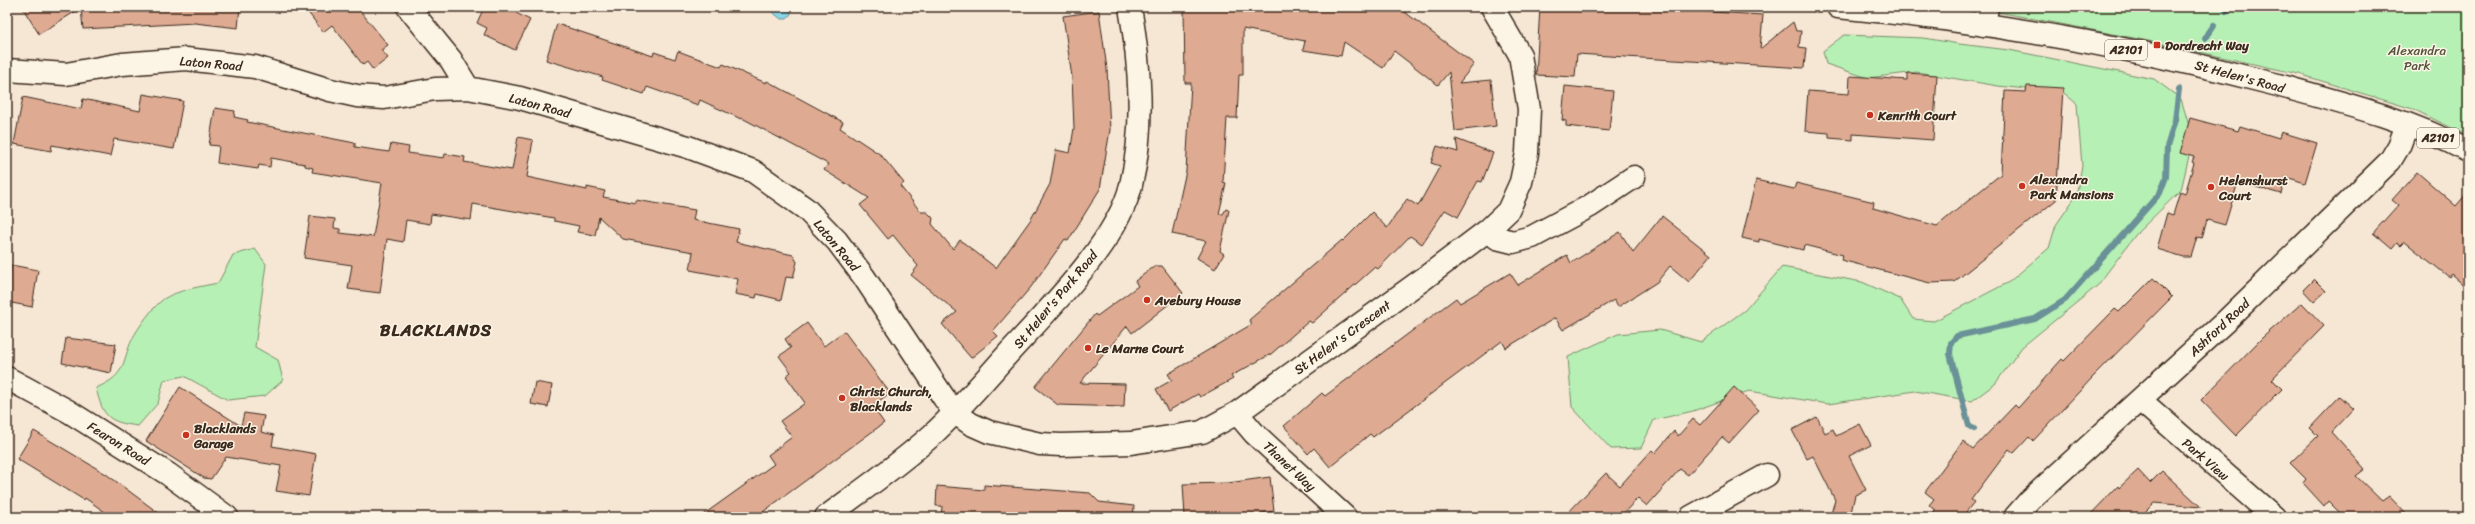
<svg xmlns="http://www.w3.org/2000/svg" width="2475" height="524" font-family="Sriracha,sans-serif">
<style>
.green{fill:#b6f0b4;stroke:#788d69}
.water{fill:#88d5e7;stroke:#699197}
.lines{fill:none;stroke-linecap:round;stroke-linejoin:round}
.stream{stroke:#699197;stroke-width:6}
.building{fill:#deaa92;stroke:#3b2a1e}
.minor-casing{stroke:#3b2a1e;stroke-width:25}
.major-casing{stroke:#3b2a1e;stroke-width:25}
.minor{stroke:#fcf5e5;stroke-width:22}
.major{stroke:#fcf5e5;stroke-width:22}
.poi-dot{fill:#c8321e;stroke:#fcf5e5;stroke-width:1.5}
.labels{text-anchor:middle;stroke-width:3;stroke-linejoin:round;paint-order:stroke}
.shield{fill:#fcf5e5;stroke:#75675a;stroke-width:1}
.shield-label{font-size:12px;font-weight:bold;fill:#3b2a1e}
.poi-label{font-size:13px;font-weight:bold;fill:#3b2a1e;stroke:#fcf5e5;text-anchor:start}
.park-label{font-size:13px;fill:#54523c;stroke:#fcf5e5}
.street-label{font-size:13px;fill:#3b2a1e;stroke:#fcf5e5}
.district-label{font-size:17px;font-weight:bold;letter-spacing:1px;fill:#3b2a1e;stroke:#fcf5e5}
</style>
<rect width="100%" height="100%" fill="#f6e6d4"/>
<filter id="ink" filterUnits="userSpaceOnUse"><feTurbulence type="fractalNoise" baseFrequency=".025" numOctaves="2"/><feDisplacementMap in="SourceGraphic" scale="8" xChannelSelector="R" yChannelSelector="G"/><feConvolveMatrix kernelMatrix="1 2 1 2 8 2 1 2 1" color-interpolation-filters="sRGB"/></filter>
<g filter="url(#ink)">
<path class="green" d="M 1972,7 L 2468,7 L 2468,136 L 2413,109 L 2299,74 L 2144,40 Z
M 1844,35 L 1924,38 L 1959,44 L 2009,50 L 2154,79 L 2181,99 L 2193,139 L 2181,190 L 2137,233 L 2097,286 L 2022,347 L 1995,384 L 1972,401 L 1915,391 L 1828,404 L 1749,391 L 1693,411 L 1654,420 L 1641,448 L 1611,449 L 1572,407 L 1568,357 L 1618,334 L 1660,330 L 1701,342 L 1745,310 L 1782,267 L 1862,282 L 1900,299 L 1913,319 L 1934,321 L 2009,282 L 2049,248 L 2056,225 L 2076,196 L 2082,166 L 2077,104 L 2064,93 L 1998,86 L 1917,72 L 1868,78 L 1826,64 L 1823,51 Z
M 255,249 L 266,264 L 255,347 L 278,360 L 283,380 L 265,396 L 228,400 L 184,376 L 164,380 L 158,403 L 138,426 C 108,422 103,417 96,388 C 130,374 120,360 135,334 C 141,324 151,310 160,302 C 171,291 203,286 218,283 L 233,255 Z"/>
<path class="water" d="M 766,7 L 790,7 L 791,14 L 787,19 L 781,19 Z"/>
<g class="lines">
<path class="stream" d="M 2226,11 L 2232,7
M 2205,38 L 2214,25
M 1974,429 L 1969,426 L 1950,354 L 1951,343 L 1957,336 L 2035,319 L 2065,300 L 2160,193 L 2166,177 L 2167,147 L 2175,120 L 2179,89"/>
</g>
<path class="building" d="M 22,7 L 240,7 L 238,28 L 195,23 L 83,29 L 81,8 L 39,34 Z
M 304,7 L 357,7 L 388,45 L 381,50 L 388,58 L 373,70 L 367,62 L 363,65 L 332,25 L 323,32 Z
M 484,7 L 504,7 L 530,20 L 515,50 L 484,35 L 487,28 L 477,23 Z
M 1184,7 L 1398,7 L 1474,64 L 1459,83 L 1491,80 L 1496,126 L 1455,131 L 1449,72 L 1438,85 L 1394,51 L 1383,68 L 1344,42 L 1341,56 L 1303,50 L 1305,41 L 1243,29 L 1243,75 L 1239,75 L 1237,118 L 1227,118 L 1223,182 L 1226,183 L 1219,214 L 1223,214 L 1226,209 L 1229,210 L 1220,251 L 1224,254 L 1215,269 L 1197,258 L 1206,241 L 1172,234 L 1186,171 L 1191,83 L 1185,83 Z
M 1540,7 L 1627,7 L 1763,15 L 1760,49 L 1793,22 L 1796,31 L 1801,31 L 1799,47 L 1806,48 L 1804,68 L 1577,54 L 1575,77 L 1536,75 Z
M 1099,11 L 1107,69 L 1110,130 L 1100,189 L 1068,241 L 1065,239 L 1031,287 L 993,331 L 998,336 L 971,358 L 942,324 L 957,312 L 911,275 L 918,266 L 893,235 L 888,239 L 860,205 L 869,198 L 824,170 L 828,164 L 742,118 L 741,119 L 700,100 L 698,105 L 647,87 L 644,94 L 602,80 L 603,77 L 546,60 L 557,24 L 653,56 L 654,52 L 675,59 L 678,51 L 721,67 L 723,64 L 766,83 L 767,81 L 843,122 L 840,128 L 881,155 L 904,183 L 900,186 L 921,212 L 927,212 L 933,218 L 932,224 L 953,249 L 960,240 L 996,268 L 1031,219 L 1050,184 L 1056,150 L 1070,153 L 1074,128 L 1072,77 L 1063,16 Z
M 1907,73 L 1937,75 L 1933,140 L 1853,134 L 1853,140 L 1829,138 L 1829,133 L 1805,131 L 1808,91 L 1849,94 L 1850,76 L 1907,80 Z
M 1565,86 L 1613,91 L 1609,131 L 1566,126 L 1566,121 L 1562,120 Z
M 2027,86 L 2063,88 L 2056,200 L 1954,282 L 1930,283 L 1841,260 L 1843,255 L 1804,245 L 1803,250 L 1759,239 L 1759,242 L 1742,238 L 1756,180 L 1794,189 L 1796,183 L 1874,202 L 1873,208 L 1937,226 L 2001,174 L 2005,91 L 2026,92 Z
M 143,94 L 183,101 L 174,149 L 114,139 L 110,156 L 52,145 L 51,151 L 14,144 L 23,97 L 81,109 L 83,99 L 140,111 Z
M 215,108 L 235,111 L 234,117 L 248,120 L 247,122 L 355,143 L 355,147 L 389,152 L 391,144 L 409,147 L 408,153 L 444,158 L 445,154 L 465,157 L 464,162 L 512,170 L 518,137 L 533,140 L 527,177 L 587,190 L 587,187 L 605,191 L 603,197 L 636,203 L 636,200 L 695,210 L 693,220 L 739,229 L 736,242 L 793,255 L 797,262 L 793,278 L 786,277 L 781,300 L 757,294 L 756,298 L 735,294 L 738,279 L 690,270 L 693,252 L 623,239 L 599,217 L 595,235 L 577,232 L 579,226 L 554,221 L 554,218 L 473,204 L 471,220 L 431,214 L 430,224 L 406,220 L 403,242 L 387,239 L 380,293 L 348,289 L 352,265 L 304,258 L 310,216 L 335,219 L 334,228 L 340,229 L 340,233 L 373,237 L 382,183 L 312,172 L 313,168 L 305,166 L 305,164 L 271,158 L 270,167 L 259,165 L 258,169 L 217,163 L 219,146 L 209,145 Z
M 2190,118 L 2238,131 L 2240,126 L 2279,138 L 2281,132 L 2317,143 L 2305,183 L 2286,177 L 2281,194 L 2238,182 L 2225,225 L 2207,220 L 2202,238 L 2197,237 L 2191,257 L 2184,257 L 2157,249 L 2167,213 L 2173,215 L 2180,192 L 2185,194 L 2194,163 L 2192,162 L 2194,157 L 2180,153 Z
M 1456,139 L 1493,153 L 1482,182 L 1478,181 L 1458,217 L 1445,210 L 1422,244 L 1410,236 L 1378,269 L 1375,267 L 1312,323 L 1309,321 L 1271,354 L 1231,376 L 1233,379 L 1200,397 L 1198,394 L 1168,411 L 1156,389 L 1172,380 L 1168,374 L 1252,324 L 1249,320 L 1342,240 L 1343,241 L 1372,212 L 1387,228 L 1407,199 L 1418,206 L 1440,166 L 1431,163 L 1437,146 L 1458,152 Z
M 2417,172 L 2456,206 L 2468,192 L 2468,289 L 2451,274 L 2449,277 L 2405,242 L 2401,246 L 2397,243 L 2392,249 L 2373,233 L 2398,205 L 2392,200 Z
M 1662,216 L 1711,255 L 1689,282 L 1670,266 L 1657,282 L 1618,307 L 1614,300 L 1563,330 L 1555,318 L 1506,348 L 1502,341 L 1373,437 L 1370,434 L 1330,467 L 1314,448 L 1308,454 L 1284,426 L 1322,393 L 1325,396 L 1456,298 L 1460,303 L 1510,273 L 1518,285 L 1567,255 L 1571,263 L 1620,232 L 1633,252 Z
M 11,265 L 38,270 L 32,307 L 7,302 Z
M 1155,266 L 1162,266 L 1183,293 L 1132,333 L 1127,326 L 1080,383 L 1125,384 L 1124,407 L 1058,405 L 1035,387 L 1095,314 L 1097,316 L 1138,286 L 1135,281 Z
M 2153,278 L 2172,297 L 2092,378 L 2033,441 L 2029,437 L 2014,453 L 2009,449 L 1971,500 L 1974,502 L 1962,517 L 1930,517 L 1936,510 L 1929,505 L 1934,499 L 1925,492 L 1963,441 L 1973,449 L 2015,405 L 2018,408 L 2062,359 L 2064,361 L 2115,309 L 2119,312 Z
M 2314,279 L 2326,291 L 2314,302 L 2303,290 Z
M 2302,303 L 2324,326 L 2272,379 L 2282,389 L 2236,436 L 2201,400 L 2262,338 Z
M 807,323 L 824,346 L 844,331 L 890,393 L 872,406 L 884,423 L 756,517 L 700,517 L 774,464 L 768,455 L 792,437 L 780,421 L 805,403 L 786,376 L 791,372 L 779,356 L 791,348 L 785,339 Z
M 66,338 L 116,344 L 111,373 L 62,363 Z
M 535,382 L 552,385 L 548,407 L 531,404 Z
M 180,387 L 241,426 L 244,413 L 264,416 L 261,432 L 274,435 L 272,446 L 316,454 L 309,496 L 276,491 L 281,466 L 226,457 L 211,479 L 204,478 L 146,441 Z
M 1734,387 L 1759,410 L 1729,443 L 1722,437 L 1688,475 L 1680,469 L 1647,506 L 1638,498 L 1620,517 L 1564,517 L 1606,473 L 1620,486 L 1652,450 L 1655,453 L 1674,431 L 1678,436 L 1693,419 L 1700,425 Z
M 2340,396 L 2354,409 L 2332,432 L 2365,469 L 2356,476 L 2382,501 L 2389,496 L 2409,517 L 2344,517 L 2328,501 L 2324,506 L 2303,483 L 2306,479 L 2290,463 L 2318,436 L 2310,428 Z
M 1817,417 L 1825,433 L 1833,429 L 1836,436 L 1860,424 L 1871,445 L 1849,456 L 1866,490 L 1855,495 L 1850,517 L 1830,517 L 1835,500 L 1813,456 L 1807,459 L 1792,430 Z
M 34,431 L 106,474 L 164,517 L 112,517 L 85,498 L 84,500 L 17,459 Z
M 2138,470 L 2150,483 L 2162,471 L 2201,507 L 2154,503 L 2140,517 L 2088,517 L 2118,486 L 2119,488 Z
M 1270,477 L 1274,511 L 1262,513 L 1263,517 L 1185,517 L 1183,484 L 1228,483 Z
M 984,485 L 1090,493 L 1099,502 L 1134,506 L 1133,517 L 941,517 L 942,506 L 936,506 L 937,486 L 984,490 Z"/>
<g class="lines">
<g class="minor-casing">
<path id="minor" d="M 408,7 L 451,60 L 468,88
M 1984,25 L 1987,7
M 7,70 L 66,74 L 122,64 L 186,59 L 255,67 L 330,90 L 357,96 L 384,98 L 435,89 L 468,88 L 520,98 L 688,147 L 753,171 L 806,209 L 837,241 L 864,277 L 944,398 L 954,412 L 971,424 L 989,432 L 1040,444 L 1061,445 L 1131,443 L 1202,432 L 1237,413 L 1426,277 L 1488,230 L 1508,211 L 1521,182 L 1527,153 L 1529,109 L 1520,55 L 1492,7
M 1488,230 L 1497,238 L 1513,242 L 1532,237 L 1590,206 L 1634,177
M 7,378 L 68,411 L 168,474 L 227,517
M 2140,400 L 2274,517
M 1237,413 L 1254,433 L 1345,517
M 826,517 C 861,491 899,465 932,435 C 958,411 982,383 1006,356 C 1045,313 1118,241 1131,185 C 1145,126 1140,65 1130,7
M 1691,517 L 1767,475
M 2015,517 L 2030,500 L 2227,320 L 2390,161 L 2399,146 L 2407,125"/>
</g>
<g class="major-casing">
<path id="major" d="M 1838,7 C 1985,21 2131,46 2274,84 C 2339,102 2408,119 2468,151"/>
</g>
<use href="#minor" class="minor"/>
<use href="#major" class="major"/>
</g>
</g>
<g class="poi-dot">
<rect x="2153" y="41" width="8" height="8" rx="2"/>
<circle cx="1870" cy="115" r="4"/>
<circle cx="2022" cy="186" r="4"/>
<circle cx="2211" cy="187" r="4"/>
<circle cx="1147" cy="300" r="4"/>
<circle cx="1088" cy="348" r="4"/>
<circle cx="842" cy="398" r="4"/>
<circle cx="186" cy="435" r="4"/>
</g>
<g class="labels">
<g class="shield">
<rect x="2105" y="40" width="42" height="20" rx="3"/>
<rect x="2417" y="128" width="42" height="20" rx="3"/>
</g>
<g class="shield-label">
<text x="2126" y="54">A2101</text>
<text x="2438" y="142">A2101</text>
</g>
<g class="poi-label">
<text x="2165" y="50">Dordrecht Way</text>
<text x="1878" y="120">Kenrith Court</text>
<text x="2030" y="184">Alexandra<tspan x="2030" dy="15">Park Mansions</tspan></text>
<text x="2219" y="185">Helenshurst<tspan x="2219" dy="15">Court</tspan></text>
<text x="1155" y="305">Avebury House</text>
<text x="1096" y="353">Le Marne Court</text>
<text x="850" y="396">Christ Church,<tspan x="850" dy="15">Blacklands</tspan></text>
<text x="194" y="433">Blacklands<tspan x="194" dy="15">Garage</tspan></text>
</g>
<g class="park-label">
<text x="2417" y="55">Alexandra<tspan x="2417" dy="15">Park</tspan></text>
</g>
<g class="street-label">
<text transform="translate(211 63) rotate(5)" y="5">Laton Road</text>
<text transform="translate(2240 76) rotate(15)" y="5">St Helen's Road</text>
<text transform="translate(540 105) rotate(15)" y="5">Laton Road</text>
<text transform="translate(837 245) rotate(50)" y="5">Laton Road</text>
<text transform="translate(1055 299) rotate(-50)" y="5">St Helen's Park Road</text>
<text transform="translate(2219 327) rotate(-43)" y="5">Ashford Road</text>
<text transform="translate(1342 337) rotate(-36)" y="5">St Helen's Crescent</text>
<text transform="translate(119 443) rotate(32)" y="5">Fearon Road</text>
<text transform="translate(2206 459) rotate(41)" y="5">Park View</text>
<text transform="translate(1290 466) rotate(43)" y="5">Thanet Way</text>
</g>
<g class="district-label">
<text x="436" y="336">BLACKLANDS</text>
</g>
</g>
<rect width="2475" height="524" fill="none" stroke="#fcf5e5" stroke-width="24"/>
<rect x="12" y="12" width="2451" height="500" fill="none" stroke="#3b2a1e" stroke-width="1.5" filter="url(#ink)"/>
</svg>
